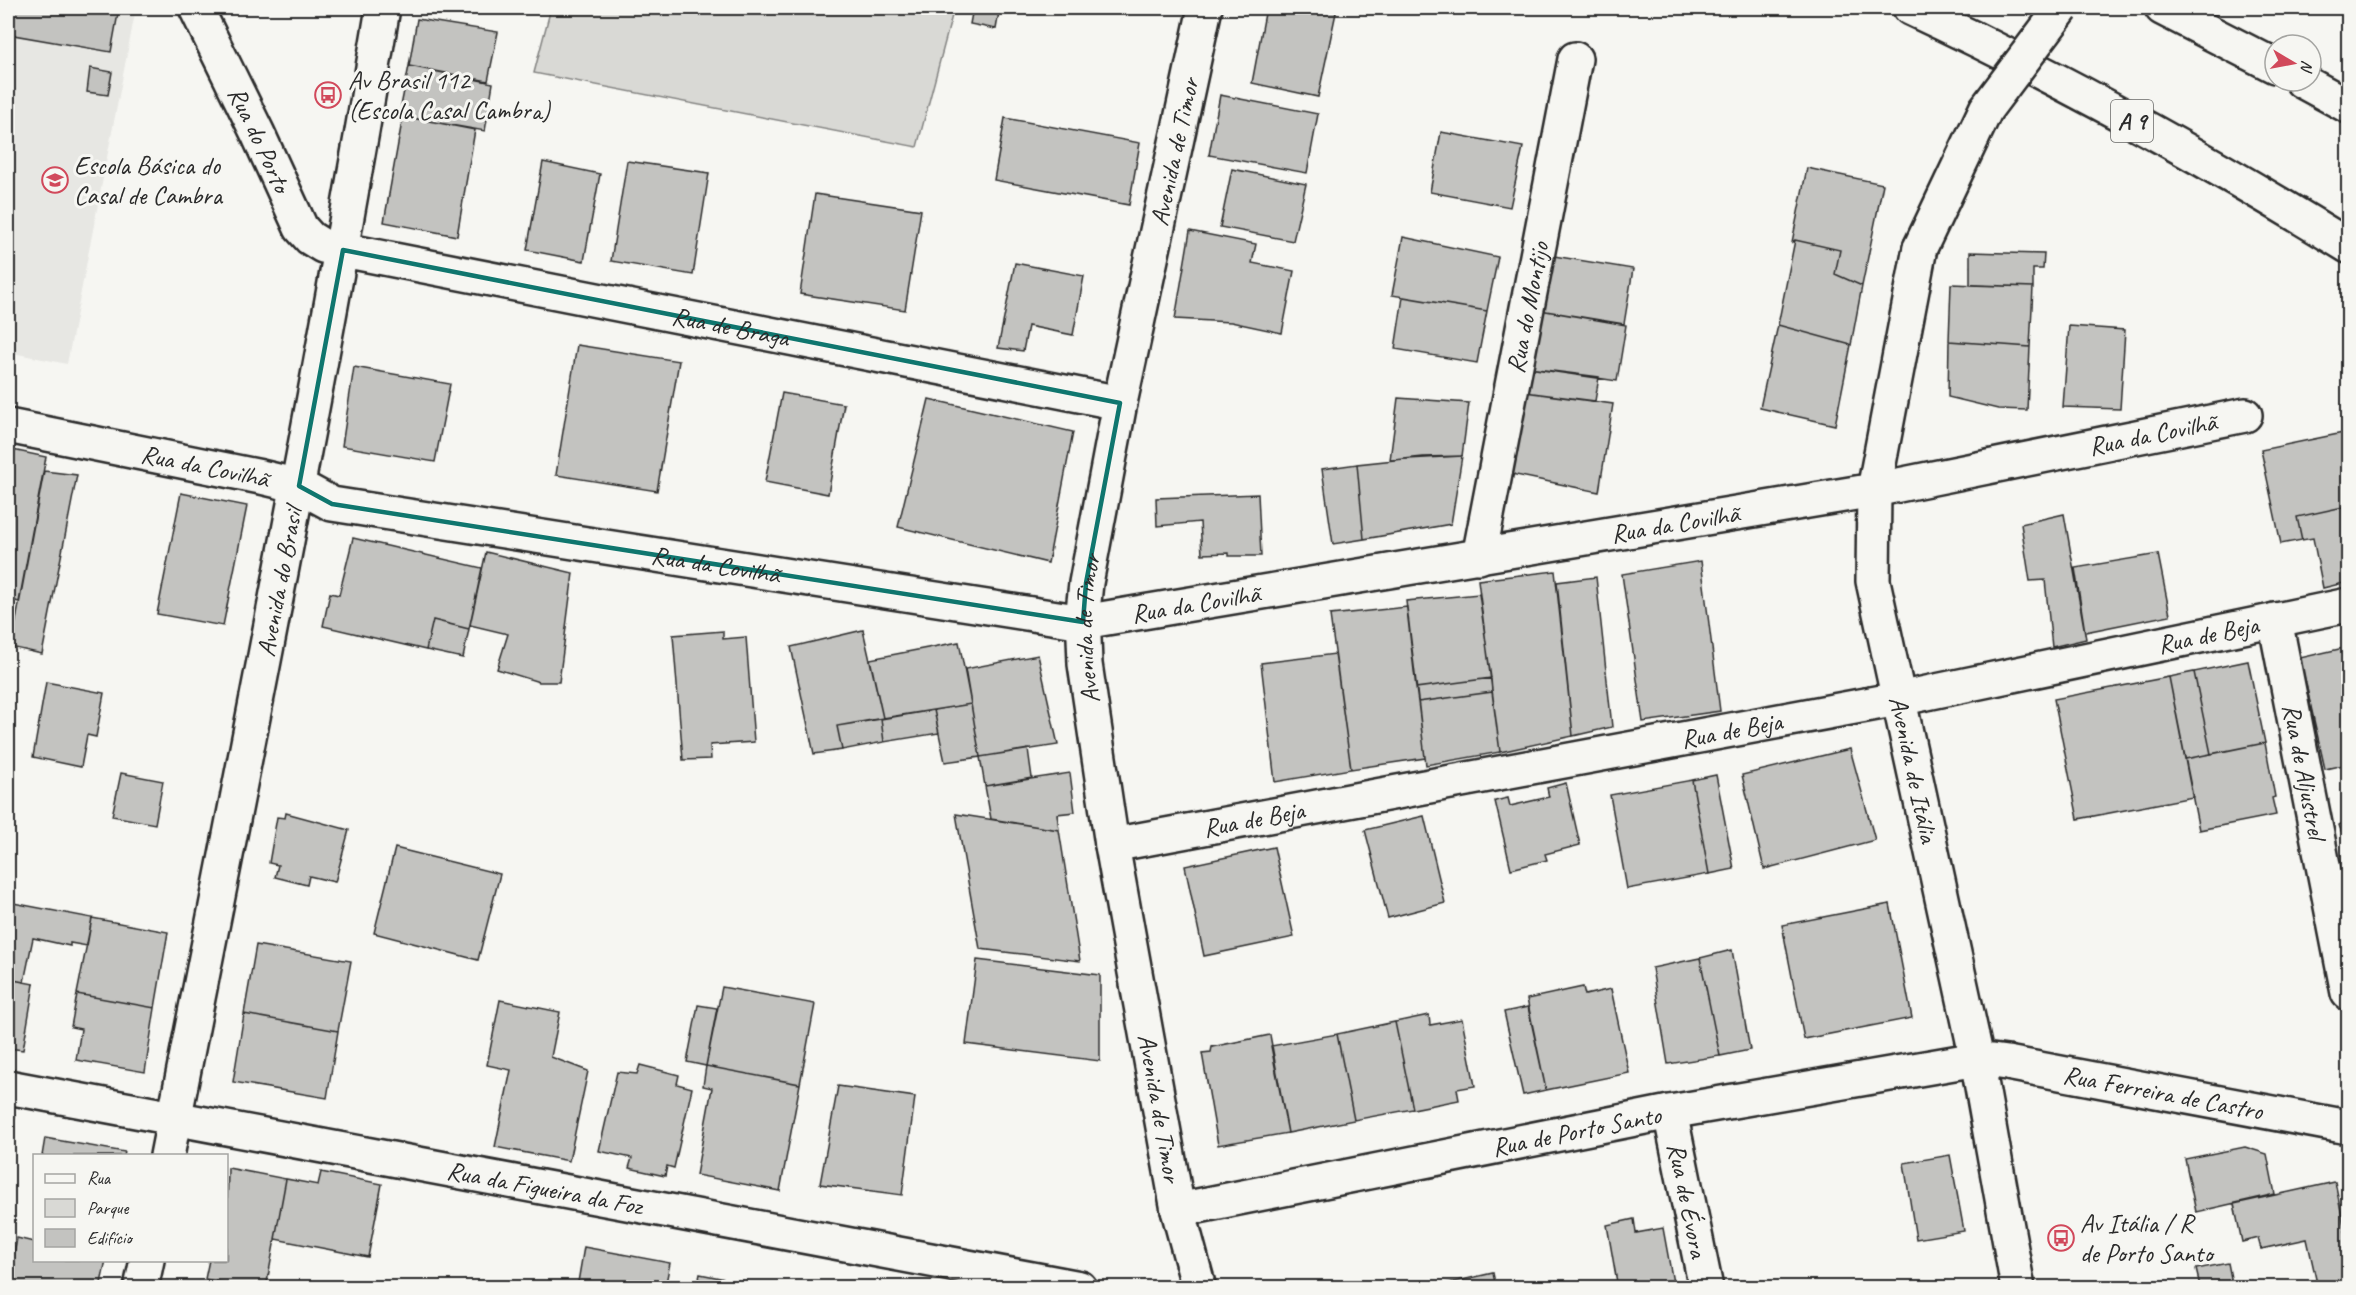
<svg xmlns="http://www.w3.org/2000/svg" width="2356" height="1295" font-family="Caveat,sans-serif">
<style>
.built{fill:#e7e7e3}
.green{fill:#d9d9d5;stroke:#828280;stroke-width:1.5}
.building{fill:#c3c3c0;stroke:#2b2b2b;stroke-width:1.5}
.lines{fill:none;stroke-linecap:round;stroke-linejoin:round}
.minor-casing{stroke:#2b2b2b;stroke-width:38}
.tertiary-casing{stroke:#2b2b2b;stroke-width:38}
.motorway-casing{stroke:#2b2b2b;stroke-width:38}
.minor{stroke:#f6f6f2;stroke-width:33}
.tertiary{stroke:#f6f6f2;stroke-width:33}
.motorway{stroke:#f6f6f2;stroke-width:33}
.tertiary-bridge-casing{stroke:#2b2b2b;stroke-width:38;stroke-linecap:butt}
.tertiary-bridge{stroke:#f6f6f2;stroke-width:33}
.marked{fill:none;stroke:#0f766e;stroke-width:4.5;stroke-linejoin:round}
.labels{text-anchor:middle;stroke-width:6;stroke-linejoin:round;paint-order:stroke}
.shield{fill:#f6f6f2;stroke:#686867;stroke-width:1.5}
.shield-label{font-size:24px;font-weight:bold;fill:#2b2b2b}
.poi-label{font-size:26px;fill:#2b2b2b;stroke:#f6f6f2;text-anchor:start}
.street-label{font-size:26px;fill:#2b2b2b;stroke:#f6f6f2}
</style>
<rect width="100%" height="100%" fill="#f6f6f2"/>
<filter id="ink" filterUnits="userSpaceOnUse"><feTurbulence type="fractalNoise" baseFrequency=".0167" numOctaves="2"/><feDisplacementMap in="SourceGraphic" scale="12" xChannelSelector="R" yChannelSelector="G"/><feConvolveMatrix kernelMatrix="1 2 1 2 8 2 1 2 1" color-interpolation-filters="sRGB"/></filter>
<g filter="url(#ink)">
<path class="built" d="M 8,8 L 136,8 L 67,364 L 8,352 Z"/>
<path class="green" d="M 551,8 L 954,8 L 917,147 L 534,73 Z"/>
<path class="building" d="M 8,8 L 119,8 L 111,52 L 8,34 Z
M 973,8 L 999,12 L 996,29 L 970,24 Z
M 1266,8 L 1337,8 L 1318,97 L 1252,83 Z
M 417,19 L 498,32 L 488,81 L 409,66 Z
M 409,66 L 493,83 L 485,131 L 399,116 Z
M 90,68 L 112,72 L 108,95 L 87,92 Z
M 1220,95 L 1318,114 L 1307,173 L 1209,155 Z
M 403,116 L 475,130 L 457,236 L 384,222 Z
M 1005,118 L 1140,143 L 1129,205 L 994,180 Z
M 1441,132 L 1523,147 L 1510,207 L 1430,192 Z
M 627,161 L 709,173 L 693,275 L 611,261 Z
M 543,162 L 600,174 L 584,261 L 527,250 Z
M 1807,168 L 1883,184 L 1862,286 L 1835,274 L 1840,250 L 1795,240 L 1792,242 Z
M 1232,169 L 1306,184 L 1293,241 L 1220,227 Z
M 815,194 L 921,210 L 905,310 L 800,294 Z
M 1190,231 L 1256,244 L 1252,263 L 1294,271 L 1282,333 L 1231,322 L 1175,319 Z
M 1403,237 L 1498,257 L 1487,311 L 1392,295 Z
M 1795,240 L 1840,250 L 1835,274 L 1862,286 L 1851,345 L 1778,325 Z
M 1970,252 L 2044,254 L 2043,269 L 2033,269 L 2033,287 L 1970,285 Z
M 1548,255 L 1633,269 L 1624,324 L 1540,310 Z
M 1015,263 L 1084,276 L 1073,335 L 1028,326 L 1023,351 L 998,348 Z
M 1951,284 L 2033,287 L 2030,347 L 1949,341 Z
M 1403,297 L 1487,311 L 1477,363 L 1395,349 Z
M 1540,310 L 1626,325 L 1617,381 L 1529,368 Z
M 1778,325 L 1851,345 L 1835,425 L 1760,408 Z
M 2069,326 L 2125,330 L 2120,409 L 2063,407 Z
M 1949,341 L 2030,347 L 2027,410 L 1998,409 L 1948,397 Z
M 577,345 L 679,361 L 657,491 L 556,475 Z
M 354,367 L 450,384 L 435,462 L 342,446 Z
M 1529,368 L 1599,377 L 1595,401 L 1525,392 Z
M 1525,392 L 1613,404 L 1599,492 L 1511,474 Z
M 782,393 L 844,404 L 828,494 L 765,482 Z
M 1398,398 L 1469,403 L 1462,456 L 1390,460 Z
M 929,399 L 1073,432 L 1048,563 L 898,527 Z
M 2348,432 L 2348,506 L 2297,517 L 2302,540 L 2281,544 L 2261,450 Z
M 8,449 L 46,457 L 19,602 L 8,599 Z
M 1462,456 L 1451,524 L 1364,539 L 1357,464 L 1423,457 Z
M 1357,464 L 1364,539 L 1333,544 L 1322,469 Z
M 44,471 L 77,475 L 42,654 L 11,647 Z
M 181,493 L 247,506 L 223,626 L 157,614 Z
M 1258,494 L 1261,556 L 1229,556 L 1229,553 L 1202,554 L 1200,522 L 1157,526 L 1156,498 Z
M 2348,506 L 2348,582 L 2323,588 L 2313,538 L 2302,540 L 2297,517 Z
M 2064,514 L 2086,639 L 2052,647 L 2045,580 L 2030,581 L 2021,524 Z
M 353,538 L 482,568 L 469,629 L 433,620 L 426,650 L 323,626 L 330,593 L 339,595 Z
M 486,552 L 573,573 L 559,682 L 539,682 L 497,669 L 508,634 L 470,625 Z
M 2158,554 L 2170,615 L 2085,632 L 2075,568 Z
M 1701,561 L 1720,711 L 1643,722 L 1622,574 Z
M 1555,571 L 1573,736 L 1500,752 L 1478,580 Z
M 1596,577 L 1612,727 L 1573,736 L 1557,582 Z
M 1479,594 L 1491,678 L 1416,688 L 1406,601 Z
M 1407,607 L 1425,758 L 1351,769 L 1330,615 Z
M 433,620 L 469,629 L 463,658 L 426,650 Z
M 863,630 L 883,718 L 837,726 L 842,750 L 814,754 L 791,647 Z
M 723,631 L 723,639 L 746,637 L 754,742 L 710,745 L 711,759 L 683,760 L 673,635 Z
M 959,642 L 971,704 L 883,718 L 870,659 Z
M 2348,647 L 2348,764 L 2325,769 L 2300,658 Z
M 1335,654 L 1351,769 L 1275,782 L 1261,663 Z
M 1038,655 L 1058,745 L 980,757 L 965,669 Z
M 2248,661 L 2265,743 L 2211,754 L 2194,672 Z
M 2194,672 L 2211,754 L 2185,759 L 2169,677 Z
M 2169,677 L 2193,797 L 2078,819 L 2054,699 Z
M 1491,678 L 1492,692 L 1418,702 L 1416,688 Z
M 46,682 L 104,693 L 96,737 L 87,735 L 81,767 L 33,757 Z
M 1492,692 L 1500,752 L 1426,765 L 1418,702 Z
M 971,704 L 980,757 L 945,762 L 934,710 Z
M 934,710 L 939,733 L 884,742 L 881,719 Z
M 881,719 L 884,742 L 842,750 L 837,726 Z
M 2265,743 L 2275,797 L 2272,798 L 2276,815 L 2199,830 L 2185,759 Z
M 1028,749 L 1032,778 L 985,786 L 980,757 Z
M 1850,749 L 1875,840 L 1764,869 L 1742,775 Z
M 121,773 L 163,781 L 155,824 L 112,816 Z
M 1070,773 L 1075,812 L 1057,814 L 1059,830 L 991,819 L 985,786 Z
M 1716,775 L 1734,869 L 1709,874 L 1692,780 Z
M 1692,780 L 1709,874 L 1627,889 L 1610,795 Z
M 1566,783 L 1580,845 L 1545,854 L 1547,860 L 1511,869 L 1495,801 L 1508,798 L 1510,806 L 1549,797 L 1547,788 Z
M 286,813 L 349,830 L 335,882 L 309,876 L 307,885 L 275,877 L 278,865 L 269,863 L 277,817 L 285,818 Z
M 956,814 L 1059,830 L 1080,961 L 980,949 Z
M 1424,816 L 1445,903 L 1388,918 L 1365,830 Z
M 2348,820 L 2348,833 L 2343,836 L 2339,825 Z
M 1274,847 L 1294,937 L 1204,956 L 1185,866 Z
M 395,848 L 500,874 L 478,960 L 374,933 Z
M 8,902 L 92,918 L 87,946 L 70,943 L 70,946 L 33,938 L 24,982 L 8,979 Z
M 1890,904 L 1912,1018 L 1804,1039 L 1782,925 Z
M 92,918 L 168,932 L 155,1008 L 77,994 Z
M 256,945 L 351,961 L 338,1031 L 244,1014 Z
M 1732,950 L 1750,1050 L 1720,1056 L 1700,958 Z
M 1700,958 L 1720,1056 L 1668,1064 L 1652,968 Z
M 977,960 L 1100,975 L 1100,1061 L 966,1044 Z
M 8,979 L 34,984 L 23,1050 L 8,1048 Z
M 722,987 L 815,1004 L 800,1084 L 706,1066 Z
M 1583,987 L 1585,995 L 1611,989 L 1629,1073 L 1546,1090 L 1527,999 Z
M 77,994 L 155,1008 L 145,1072 L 76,1060 L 81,1029 L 71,1027 Z
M 500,1000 L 560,1012 L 551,1057 L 588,1071 L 569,1161 L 495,1147 L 511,1070 L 487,1065 Z
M 698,1005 L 717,1008 L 706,1066 L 687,1062 Z
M 1528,1007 L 1546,1090 L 1523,1095 L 1504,1012 Z
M 244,1014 L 338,1031 L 327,1098 L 233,1082 Z
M 1429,1015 L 1430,1025 L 1462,1019 L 1475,1086 L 1457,1089 L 1459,1100 L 1413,1109 L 1395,1022 Z
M 1395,1022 L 1413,1109 L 1354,1120 L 1337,1034 Z
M 1337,1034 L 1354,1120 L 1288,1133 L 1271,1046 Z
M 1270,1035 L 1288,1133 L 1218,1145 L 1202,1053 L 1211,1052 L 1212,1047 Z
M 640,1065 L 679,1075 L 677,1084 L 692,1088 L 674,1168 L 667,1166 L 665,1176 L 629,1168 L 632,1158 L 599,1151 L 617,1072 L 637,1074 Z
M 706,1066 L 800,1084 L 780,1191 L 696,1175 L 712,1088 L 703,1086 Z
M 838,1086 L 915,1097 L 902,1195 L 820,1184 Z
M 8,1115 L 15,1116 L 8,1160 Z
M 45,1138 L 125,1152 L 124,1156 L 42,1156 Z
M 2245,1147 L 2267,1154 L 2275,1194 L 2196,1212 L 2185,1159 Z
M 1950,1155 L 1964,1231 L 1916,1239 L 1904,1163 Z
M 228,1168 L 286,1179 L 266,1288 L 251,1288 L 205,1279 L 209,1260 L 226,1260 Z
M 321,1172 L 382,1184 L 368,1257 L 275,1239 L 286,1179 L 318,1185 Z
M 2335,1182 L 2348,1244 L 2348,1288 L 2318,1288 L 2307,1239 L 2261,1249 L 2258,1238 L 2242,1242 L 2234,1204 Z
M 1634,1219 L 1636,1233 L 1663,1228 L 1674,1288 L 1618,1288 L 1607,1225 Z
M 17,1238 L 34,1242 L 34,1260 L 106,1260 L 100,1288 L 8,1288 Z
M 584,1247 L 670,1263 L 665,1288 L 577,1288 Z
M 2228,1263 L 2233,1288 L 2194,1288 L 2200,1286 L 2196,1269 Z
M 1493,1273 L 1496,1288 L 1427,1288 Z
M 700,1274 L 761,1286 L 764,1288 L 697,1288 Z"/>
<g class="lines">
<g class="minor-casing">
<g id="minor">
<path id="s1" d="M 196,8 L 258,134 L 301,228 L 310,238 L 323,246 L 1120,403"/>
<path id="s2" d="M 8,426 L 261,477 L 299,486 L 332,504 L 1083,622 L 1874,490 L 2245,415"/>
<path id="s3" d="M 1479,557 L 1575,59"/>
<path id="s4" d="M 2275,620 L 2348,993"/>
<path id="s5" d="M 1112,845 L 1898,699 L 2348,605"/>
<path id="s6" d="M 8,1087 L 1080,1288"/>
<path id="s7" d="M 1670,1112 L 1706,1288"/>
<path id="s8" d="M 1178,1210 L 1670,1112 L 1977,1059"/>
</g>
</g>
<g class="tertiary-casing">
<g id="tertiary">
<path id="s9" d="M 1920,248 L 1874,490 L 1873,581 L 1977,1059 L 2018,1288"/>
<path id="s10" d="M 1977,1059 L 2007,1063 L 2348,1127"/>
<path id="s11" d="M 167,1156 C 242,773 319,392 383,8"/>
<path d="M 141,1288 L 147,1260"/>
<path id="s12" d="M 1199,1288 L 1178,1210 L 1112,845 L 1085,664 L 1083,611 L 1086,583 L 1120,403 L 1205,8"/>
</g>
</g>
<g class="motorway-casing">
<path id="motorway" d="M 1910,8 C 2060,78 2207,159 2348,246
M 2162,8 L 2275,66
M 2302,81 L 2348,106"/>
</g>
<use href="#minor" class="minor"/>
<use href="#tertiary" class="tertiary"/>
<use href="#motorway" class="motorway"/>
<g class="tertiary-bridge-casing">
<path id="tertiary-bridge" d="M 1920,248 L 1986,109 L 2062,8"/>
</g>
<use href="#tertiary-bridge" class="tertiary-bridge"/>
</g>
</g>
<path class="marked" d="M 343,250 L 1120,403 L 1086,583 L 1083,622 L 332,504 L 299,486 Z"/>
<defs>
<g id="bus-ring" transform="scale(1.35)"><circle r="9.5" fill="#f6f6f2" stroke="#d1495b" stroke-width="1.5"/><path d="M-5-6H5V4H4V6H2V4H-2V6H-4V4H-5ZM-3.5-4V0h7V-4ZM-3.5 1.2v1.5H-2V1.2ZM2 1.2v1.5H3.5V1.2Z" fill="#d1495b"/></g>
<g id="school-ring" transform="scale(1.35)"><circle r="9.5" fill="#f6f6f2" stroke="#d1495b" stroke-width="1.5"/><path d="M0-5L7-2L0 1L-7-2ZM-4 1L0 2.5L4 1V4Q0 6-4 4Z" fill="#d1495b"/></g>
</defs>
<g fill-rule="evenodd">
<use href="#bus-ring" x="328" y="95"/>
<use href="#school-ring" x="55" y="180"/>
<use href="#bus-ring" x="2061" y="1238"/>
</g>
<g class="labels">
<rect class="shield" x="2111" y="100" width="42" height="42" rx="4.5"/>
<g class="shield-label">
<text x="2132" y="129">A 9</text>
</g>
<g class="poi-label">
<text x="348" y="89">Av Brasil 112<tspan x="348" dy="30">(Escola Casal Cambra)</tspan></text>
<text x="74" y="174">Escola Básica do<tspan x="74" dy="30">Casal de Cambra</tspan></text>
<text x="2080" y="1232">Av Itália / R<tspan x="2080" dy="30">de Porto Santo</tspan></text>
</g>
<g class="street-label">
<text dy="9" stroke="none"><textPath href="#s1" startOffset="146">Rua do Porto</textPath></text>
<text dy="9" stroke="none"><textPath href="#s12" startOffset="1156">Avenida de Timor</textPath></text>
<text dy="9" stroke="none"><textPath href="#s3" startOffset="254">Rua do Montijo</textPath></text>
<text dy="9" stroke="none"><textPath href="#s1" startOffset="688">Rua de Braga</textPath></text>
<text dy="9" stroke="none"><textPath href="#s2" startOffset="2181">Rua da Covilhã</textPath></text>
<text dy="9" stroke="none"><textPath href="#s2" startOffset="201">Rua da Covilhã</textPath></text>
<text dy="9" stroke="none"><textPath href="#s2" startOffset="1695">Rua da Covilhã</textPath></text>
<text dy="9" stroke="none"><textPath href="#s2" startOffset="723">Rua da Covilhã</textPath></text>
<text dy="9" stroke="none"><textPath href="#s11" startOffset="585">Avenida do Brasil</textPath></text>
<text dy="9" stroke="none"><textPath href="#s2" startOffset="1209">Rua da Covilhã</textPath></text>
<text dy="9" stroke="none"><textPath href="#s12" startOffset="670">Avenida de Timor</textPath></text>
<text dy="9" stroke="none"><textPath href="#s5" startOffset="1116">Rua de Beja</textPath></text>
<text dy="9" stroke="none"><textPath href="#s5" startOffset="630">Rua de Beja</textPath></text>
<text dy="9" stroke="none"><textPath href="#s9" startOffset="530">Avenida de Itália</textPath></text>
<text dy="9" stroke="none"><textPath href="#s4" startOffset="154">Rua de Aljustrel</textPath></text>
<text dy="9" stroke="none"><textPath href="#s5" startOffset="144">Rua de Beja</textPath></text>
<text dy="9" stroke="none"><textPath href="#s10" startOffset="189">Rua Ferreira de Castro</textPath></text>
<text transform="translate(1160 1108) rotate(80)" y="9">Avenida de Timor</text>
<text dy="9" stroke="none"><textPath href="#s8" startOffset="406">Rua de Porto Santo</textPath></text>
<text dy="9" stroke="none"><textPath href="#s6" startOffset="546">Rua da Figueira da Foz</textPath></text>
<text dy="9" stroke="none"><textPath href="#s7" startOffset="90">Rua de Évora</textPath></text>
</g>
</g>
<rect width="2356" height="1295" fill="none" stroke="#f6f6f2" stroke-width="30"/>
<rect x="15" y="15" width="2326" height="1265" fill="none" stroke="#2b2b2b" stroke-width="2" filter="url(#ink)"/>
<rect x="33" y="1154" width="195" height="108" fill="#f6f6f2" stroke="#a5a5a2" stroke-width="1.5"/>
<rect x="45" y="1174" width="30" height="9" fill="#f6f6f2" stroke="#a5a5a2" stroke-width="1.5"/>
<text x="87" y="1184" font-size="18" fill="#2b2b2b">Rua</text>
<rect x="45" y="1199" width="30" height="18" fill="#d9d9d5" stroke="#a5a5a2" stroke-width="1.5"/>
<text x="87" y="1214" font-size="18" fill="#2b2b2b">Parque</text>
<rect x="45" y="1229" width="30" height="18" fill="#c3c3c0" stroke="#a5a5a2" stroke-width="1.5"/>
<text x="87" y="1244" font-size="18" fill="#2b2b2b">Edifício</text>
<g transform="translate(2293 63) rotate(100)"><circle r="28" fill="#f6f6f2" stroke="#a5a5a2" stroke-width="1.5"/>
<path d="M0-4.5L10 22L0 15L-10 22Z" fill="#d1495b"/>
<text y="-9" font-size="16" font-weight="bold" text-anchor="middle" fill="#2b2b2b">N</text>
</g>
</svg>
